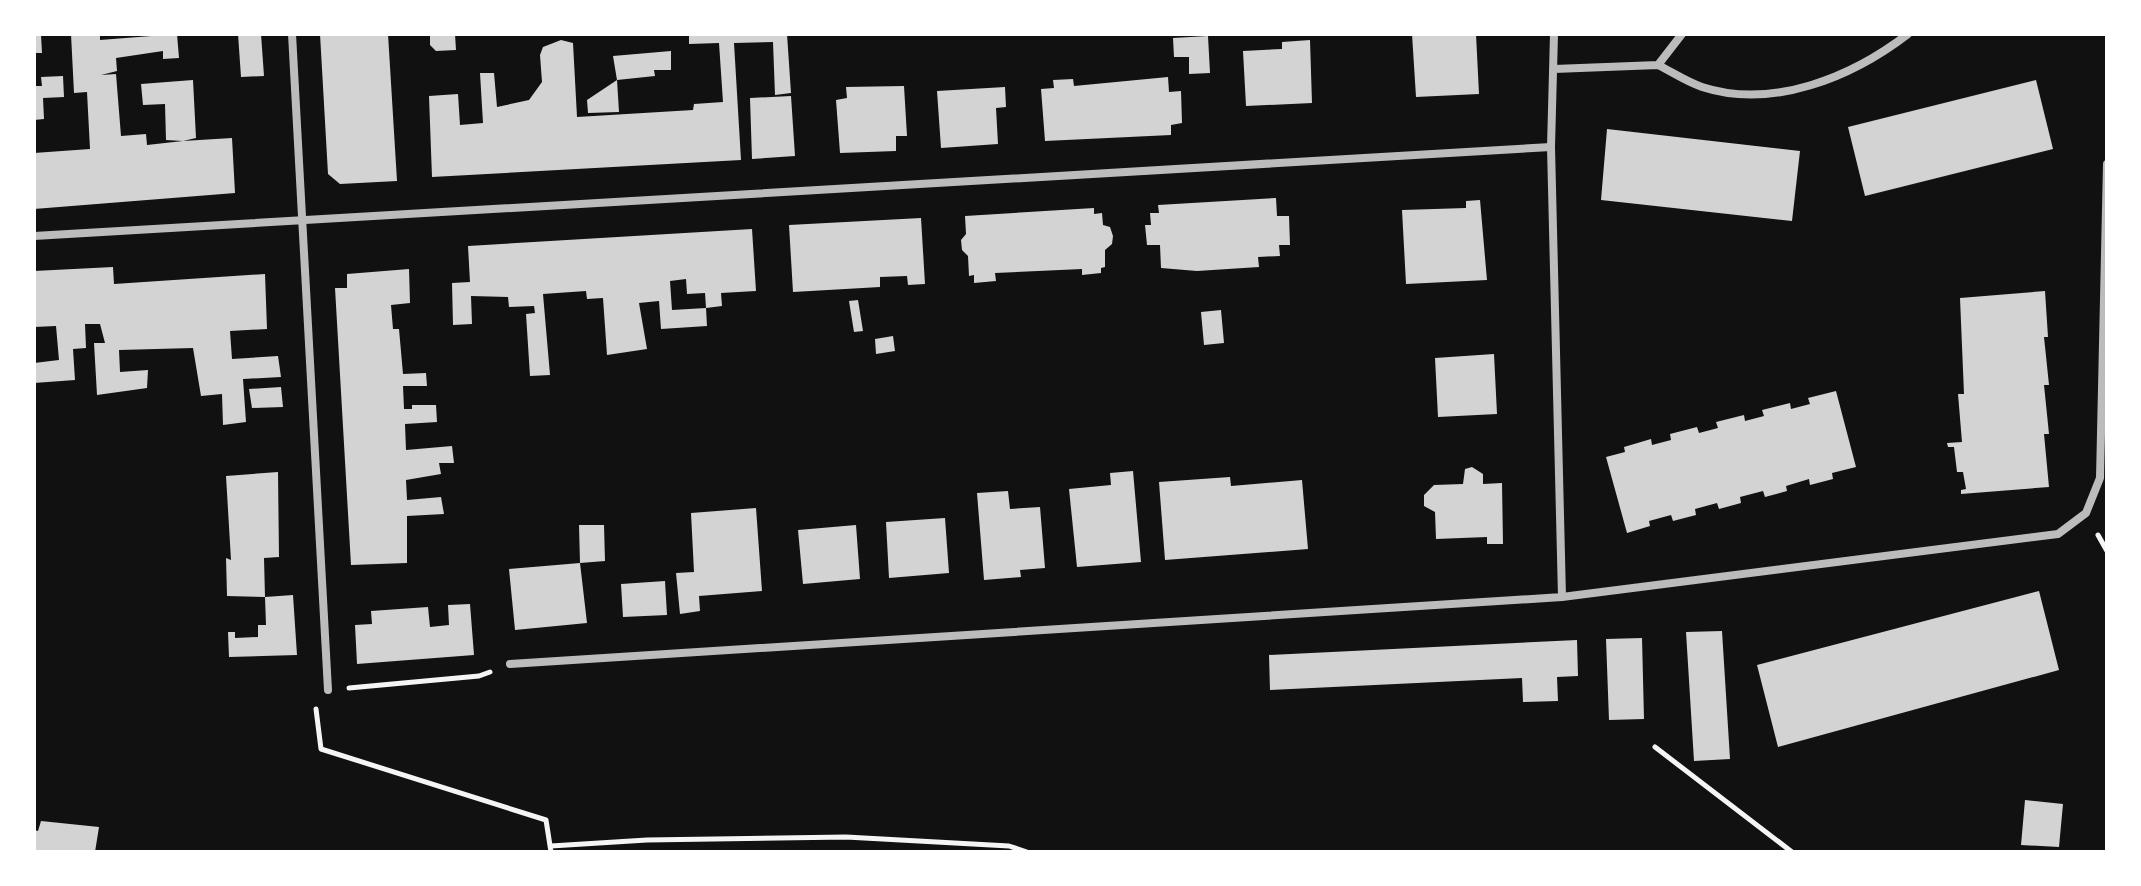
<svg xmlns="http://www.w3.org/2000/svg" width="2141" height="886" font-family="'Varela Round',sans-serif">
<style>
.building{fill:#d3d3d3}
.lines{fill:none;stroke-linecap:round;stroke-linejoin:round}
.path{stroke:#f5f5f5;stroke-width:5}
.minor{stroke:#bcbcbc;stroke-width:8}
</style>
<rect width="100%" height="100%" fill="#111"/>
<path class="building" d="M 71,34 L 100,34 L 100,40 L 177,34 L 179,58 L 163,59 L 163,51 L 116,58 L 117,71 L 101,75 L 116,74 L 121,136 L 146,134 L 147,145 L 183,141 L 166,140 L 165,104 L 143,105 L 141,84 L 193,80 L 196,138 L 183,141 L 232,138 L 235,193 L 34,209 L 34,153 L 90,149 L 87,92 L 74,93 Z
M 238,34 L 261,34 L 264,76 L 241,77 Z
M 320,34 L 388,34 L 397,181 L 340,184 L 328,174 Z
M 430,34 L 455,34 L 456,50 L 436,51 L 430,45 Z
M 689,34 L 787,34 L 791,93 L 775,95 L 773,42 L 734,43 L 741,160 L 432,177 L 429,96 L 458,94 L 460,125 L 483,123 L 480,73 L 494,73 L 497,107 L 529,100 L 542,82 L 540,55 L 543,47 L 561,40 L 573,43 L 577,117 L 693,110 L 694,104 L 723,102 L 719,43 L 689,44 Z
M 1412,34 L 1476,34 L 1479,94 L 1416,97 Z
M 41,35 L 42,53 L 34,53 L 34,36 Z
M 1208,36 L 1210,73 L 1189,74 L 1189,57 L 1174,57 L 1173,38 Z
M 1310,40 L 1312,103 L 1246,106 L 1243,51 L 1282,49 L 1282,42 Z
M 671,51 L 671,70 L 654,70 L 655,76 L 617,80 L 613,56 Z
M 63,76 L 64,97 L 43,98 L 44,119 L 34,120 L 34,86 L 42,86 L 41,77 Z
M 1168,77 L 1169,92 L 1181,91 L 1182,123 L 1171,125 L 1171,135 L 1045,141 L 1041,89 L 1054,88 L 1053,80 L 1073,79 L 1074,86 Z
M 617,80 L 619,112 L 588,113 L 587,100 Z
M 2036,80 L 2053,149 L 1865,196 L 1848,127 Z
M 904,86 L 907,136 L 896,136 L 896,151 L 840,153 L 836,100 L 847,98 L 846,87 Z
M 1005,87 L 1006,107 L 996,108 L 998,144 L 941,148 L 937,91 Z
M 791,96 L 795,156 L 752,159 L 750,98 Z
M 1607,129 L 1800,151 L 1792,221 L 1601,200 Z
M 1276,198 L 1277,216 L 1289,216 L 1290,245 L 1279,245 L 1280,256 L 1258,257 L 1259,267 L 1197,271 L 1161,268 L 1160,245 L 1147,245 L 1145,225 L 1151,225 L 1150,213 L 1159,213 L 1158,205 Z
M 1480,200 L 1487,280 L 1406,284 L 1402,210 L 1466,208 L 1466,201 Z
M 1094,208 L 1094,214 L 1102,213 L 1103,225 L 1110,227 L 1113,236 L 1112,244 L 1105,250 L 1105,267 L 1101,268 L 1101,273 L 1082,275 L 1082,269 L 995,273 L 996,281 L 974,283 L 974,275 L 969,276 L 968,256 L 962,250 L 961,240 L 966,234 L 965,216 Z
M 921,218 L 925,284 L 908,285 L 907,276 L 880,277 L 880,287 L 793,292 L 789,225 Z
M 752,229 L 756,291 L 721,293 L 722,306 L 706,308 L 705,293 L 687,294 L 686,279 L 670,281 L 672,310 L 706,308 L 707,326 L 661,329 L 659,301 L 639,303 L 647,349 L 607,355 L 603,298 L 587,299 L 586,291 L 543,294 L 550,375 L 530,376 L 526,314 L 535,313 L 534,306 L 509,307 L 508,297 L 471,296 L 472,324 L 453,325 L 452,283 L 470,282 L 468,246 Z
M 113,267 L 114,284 L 265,274 L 267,329 L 230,331 L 232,359 L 278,356 L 281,377 L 243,379 L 246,422 L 223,425 L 222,394 L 201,396 L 193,348 L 119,350 L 120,372 L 148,370 L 147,388 L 97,395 L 94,343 L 105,343 L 100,324 L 85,324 L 86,348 L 73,349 L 75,380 L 34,383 L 34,363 L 59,360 L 56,326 L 34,327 L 34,271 Z
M 409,269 L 410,303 L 391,305 L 393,329 L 399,329 L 403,374 L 426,373 L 427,386 L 403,386 L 404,409 L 412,409 L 412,405 L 436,405 L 437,422 L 405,424 L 406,450 L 452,446 L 454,463 L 439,463 L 441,474 L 406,480 L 407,500 L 441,497 L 444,514 L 407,516 L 407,563 L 351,565 L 335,288 L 347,288 L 347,274 Z
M 2045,291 L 2048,337 L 2044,337 L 2049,385 L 2044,385 L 2049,434 L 2044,434 L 2049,487 L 1961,494 L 1961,490 L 1966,489 L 1963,472 L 1957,472 L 1954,447 L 1948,447 L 1947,443 L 1962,442 L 1958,394 L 1964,394 L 1960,298 Z
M 858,300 L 863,331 L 854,332 L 849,301 Z
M 1221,310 L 1224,343 L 1204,345 L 1201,312 Z
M 893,336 L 895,351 L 876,354 L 875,339 Z
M 1494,354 L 1497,414 L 1438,417 L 1435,358 Z
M 281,387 L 283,407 L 252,408 L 249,389 Z
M 1836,391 L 1856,467 L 1832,473 L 1833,479 L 1810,485 L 1809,479 L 1786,486 L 1787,491 L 1765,497 L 1763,491 L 1740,497 L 1741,503 L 1719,509 L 1717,503 L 1695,509 L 1696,515 L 1673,521 L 1671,515 L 1649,521 L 1650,526 L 1627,533 L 1606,457 L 1625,452 L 1624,447 L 1651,439 L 1652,445 L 1671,440 L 1670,434 L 1697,427 L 1699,433 L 1718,428 L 1716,422 L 1744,415 L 1745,421 L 1764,416 L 1762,410 L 1790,403 L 1791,409 L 1810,404 L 1808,398 Z
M 1472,467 L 1483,474 L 1483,484 L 1502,483 L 1503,544 L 1487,544 L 1487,537 L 1436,539 L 1435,512 L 1424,506 L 1424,495 L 1434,485 L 1463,484 L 1465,469 Z
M 1133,471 L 1141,562 L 1077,567 L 1069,489 L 1111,485 L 1110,473 Z
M 278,472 L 279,557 L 264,558 L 265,597 L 227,596 L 226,558 L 231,560 L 226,476 Z
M 1230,477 L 1231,486 L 1302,480 L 1308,549 L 1165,560 L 1159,482 Z
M 1008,491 L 1010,509 L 1040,507 L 1045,568 L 1020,570 L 1021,577 L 984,580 L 977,493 Z
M 756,508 L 762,591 L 699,596 L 700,611 L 680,614 L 676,573 L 694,572 L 691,513 Z
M 945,518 L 949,573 L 889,578 L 886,522 Z
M 579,525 L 604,525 L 605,561 L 580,563 Z
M 856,525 L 860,579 L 803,584 L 798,530 Z
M 580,563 L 587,623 L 515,630 L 509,569 Z
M 665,581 L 667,615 L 623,617 L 621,584 Z
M 2039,591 L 2059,670 L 1778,747 L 1757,665 Z
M 293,595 L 297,655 L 229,657 L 228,632 L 235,632 L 235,638 L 258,637 L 258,625 L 266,625 L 265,597 Z
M 470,604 L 474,655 L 357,664 L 355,625 L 372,624 L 371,611 L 428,607 L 430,627 L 449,625 L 448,605 Z
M 1722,631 L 1730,759 L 1694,761 L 1686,632 Z
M 1642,638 L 1644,719 L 1609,720 L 1606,639 Z
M 1577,640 L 1578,676 L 1557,677 L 1558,701 L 1523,702 L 1522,678 L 1270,690 L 1269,655 Z
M 2025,800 L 2063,804 L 2059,847 L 2021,845 Z
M 41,821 L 99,827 L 95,852 L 34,852 L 34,830 L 38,831 Z"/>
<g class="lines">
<path class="path" d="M 2098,535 L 2107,551
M 349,688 L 479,676 L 490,672
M 316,709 L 321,749 L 546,820 L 551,852
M 1655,747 L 1792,852
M 551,846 L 647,840 L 846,837 L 1009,846 L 1027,852"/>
<path class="minor" d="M 292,34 L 328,690
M 1554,34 L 1551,147 L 1562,597
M 1682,34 L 1658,65 C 1672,72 1687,82 1702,87 C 1773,110 1852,77 1908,34
M 1554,69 L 1658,65
M 34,236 L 1551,147
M 510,664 L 1562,597 L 2058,534 L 2086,513 L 2100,478 L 2107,164"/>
</g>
<rect width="2141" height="886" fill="none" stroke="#ffffff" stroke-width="72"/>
</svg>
